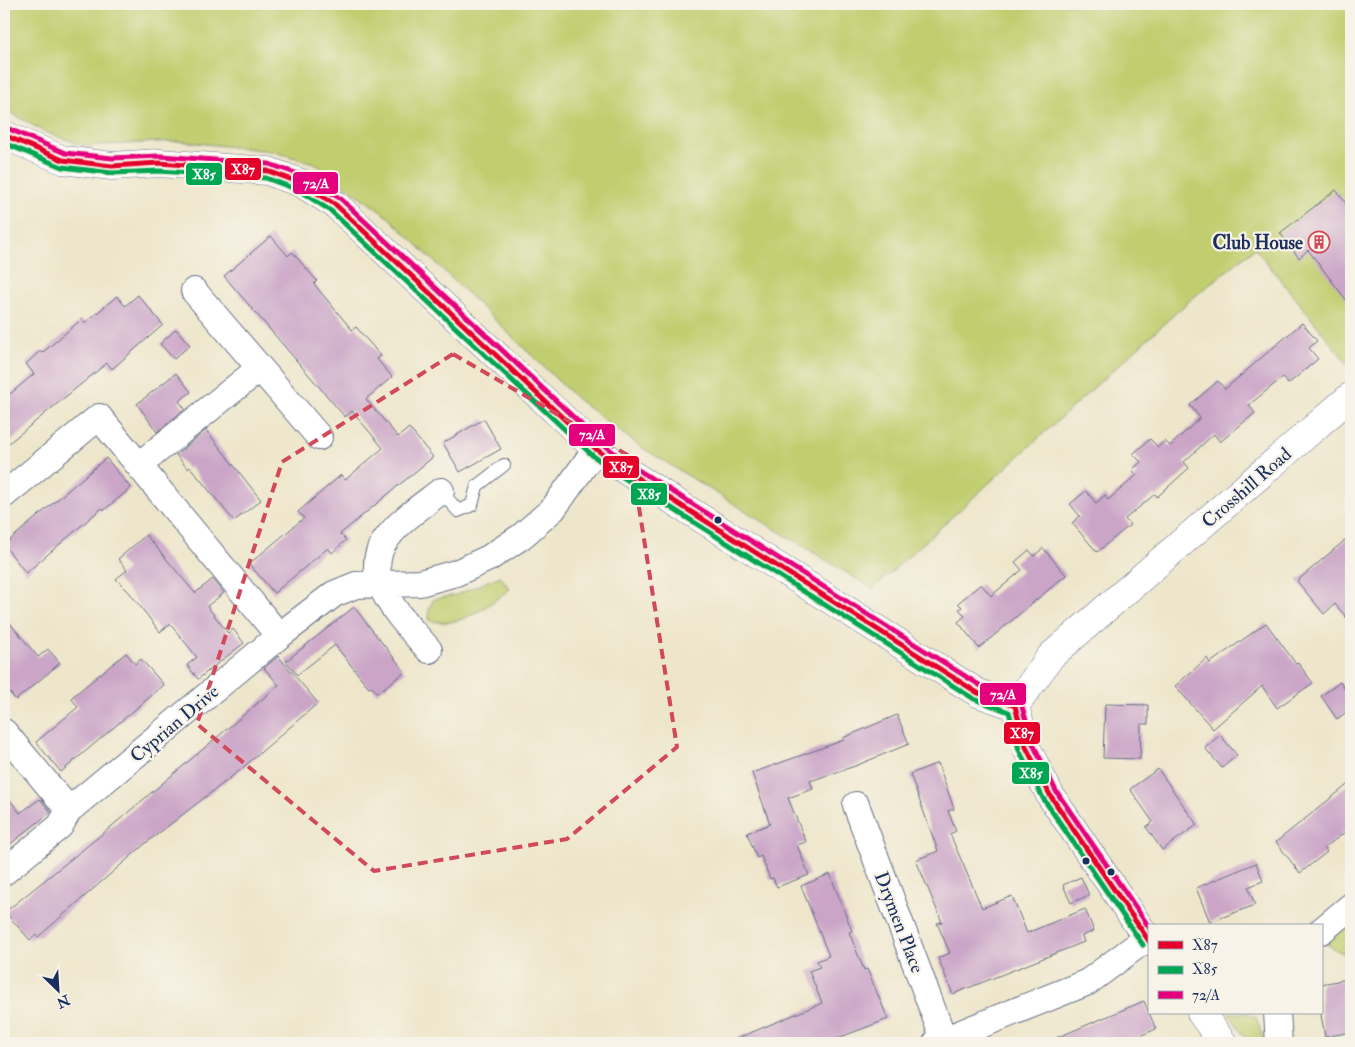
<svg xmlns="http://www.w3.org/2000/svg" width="1355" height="1047" font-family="'IM FELL Double Pica',serif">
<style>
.green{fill:#c1ce70;stroke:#6e7e67}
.building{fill:#caa5c7}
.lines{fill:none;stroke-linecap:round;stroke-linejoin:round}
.lane-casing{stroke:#656f84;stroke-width:14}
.street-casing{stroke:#656f84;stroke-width:28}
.secondary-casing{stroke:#656f84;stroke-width:29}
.lane{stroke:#fff;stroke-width:12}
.street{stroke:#fff;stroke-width:26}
.secondary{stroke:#fff;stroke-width:28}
.bus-1-casing{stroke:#f7f3e8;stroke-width:9}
.bus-2-casing{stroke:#f7f3e8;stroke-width:9}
.bus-3-casing{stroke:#f7f3e8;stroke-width:9}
.bus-1{stroke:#e4002b;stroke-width:5}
.bus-2{stroke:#00a651;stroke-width:5}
.bus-3{stroke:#e5007d;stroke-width:5}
.marked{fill:none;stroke:#d1495b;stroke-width:4;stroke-dasharray:10 6;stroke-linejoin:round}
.bus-dot{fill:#1b2f5e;stroke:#f7f3e8;stroke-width:2}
.labels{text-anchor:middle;stroke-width:4.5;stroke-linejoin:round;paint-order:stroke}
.poi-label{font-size:19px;font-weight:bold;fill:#1b2f5e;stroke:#f7f3e8;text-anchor:end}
.street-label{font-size:19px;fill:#1b2f5e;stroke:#f7f3e8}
.line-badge{stroke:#f7f3e8;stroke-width:2}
.badge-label{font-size:14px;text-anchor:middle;font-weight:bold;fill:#fff}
</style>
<rect width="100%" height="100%" fill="#f7f3e8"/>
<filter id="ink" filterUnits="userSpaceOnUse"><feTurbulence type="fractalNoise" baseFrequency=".02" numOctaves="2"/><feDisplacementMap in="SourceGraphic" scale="10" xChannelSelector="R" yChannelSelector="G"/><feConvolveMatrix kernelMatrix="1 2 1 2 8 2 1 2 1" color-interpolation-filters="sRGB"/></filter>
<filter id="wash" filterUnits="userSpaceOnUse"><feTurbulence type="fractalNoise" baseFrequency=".0096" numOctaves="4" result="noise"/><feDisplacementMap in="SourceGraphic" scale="20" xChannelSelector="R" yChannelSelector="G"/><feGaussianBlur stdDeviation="1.12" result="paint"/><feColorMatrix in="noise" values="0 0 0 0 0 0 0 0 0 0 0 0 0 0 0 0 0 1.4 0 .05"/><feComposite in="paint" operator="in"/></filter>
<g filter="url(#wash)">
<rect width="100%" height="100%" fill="#eee6cb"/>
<path class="green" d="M 4,4 L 1351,4 L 1351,368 L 1255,248 L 1189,301 L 873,589 L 641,447 L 578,400 L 388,217 L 314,163 L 270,151 L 178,141 L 85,146 L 45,132 L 4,109 Z
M 500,576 L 510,589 C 488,606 459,630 429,620 L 429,608 L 434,599 L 456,595 Z
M 1351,923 L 1351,958 L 1326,944 Z
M 1228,1013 L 1246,1013 L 1256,1017 L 1265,1043 L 1249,1043 Z"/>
<g id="blocks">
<path class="building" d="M 1336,190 L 1351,210 L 1351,306 L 1308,250 L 1299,258 L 1280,233 Z
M 271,236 L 288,256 L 292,252 L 317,281 L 314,284 L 352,330 L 356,327 L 381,356 L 377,359 L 392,377 L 366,399 L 398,437 L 409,428 L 433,457 L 340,534 L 346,540 L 332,553 L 328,548 L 274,593 L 249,564 L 304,518 L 298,512 L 341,475 L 345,480 L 383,448 L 352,411 L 345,417 L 224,276 Z
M 138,295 L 163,325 L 112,369 L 107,363 L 4,447 L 4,399 L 34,374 L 26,364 L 40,351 L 42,353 L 82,319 L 85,323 L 117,296 L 125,306 Z
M 1302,323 L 1317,341 L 1309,348 L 1318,359 L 1288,384 L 1283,377 L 1249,405 L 1255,413 L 1220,442 L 1214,434 L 1184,462 L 1189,468 L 1157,497 L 1155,494 L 1125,519 L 1130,525 L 1097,552 L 1072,523 L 1080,516 L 1070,504 L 1086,491 L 1096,503 L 1105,495 L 1108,500 L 1137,475 L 1132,470 L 1141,462 L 1133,454 L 1150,439 L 1158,447 L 1165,441 L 1170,446 L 1200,418 L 1190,405 L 1218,381 L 1225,389 Z
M 176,329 L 190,345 L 174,359 L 160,344 Z
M 176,373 L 191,392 L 179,401 L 185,409 L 157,432 L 137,404 Z
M 484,419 L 501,449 L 460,472 L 443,443 Z
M 206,430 L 261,500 L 234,521 L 190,467 L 188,469 L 176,455 Z
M 106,458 L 131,488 L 104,510 L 102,508 L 26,573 L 4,545 Z
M 146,535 L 195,593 L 213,579 L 224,593 L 207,606 L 228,633 L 233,629 L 244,643 L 198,679 L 187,665 L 197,657 L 170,624 L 160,632 L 129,592 L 116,579 L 127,570 L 118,559 Z
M 1351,535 L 1351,623 L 1335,604 L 1324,614 L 1297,581 Z
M 1043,548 L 1066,575 L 979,648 L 958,622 L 965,616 L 959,609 L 962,607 L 958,603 L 981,584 L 991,596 L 1022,570 L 1015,562 L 1029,550 L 1034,556 Z
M 354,607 L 405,672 L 377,693 L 372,687 L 369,688 L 335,645 L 297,675 L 286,661 Z
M 4,616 L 38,657 L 48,649 L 60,663 L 16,700 L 4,686 Z
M 1266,623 L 1296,664 L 1298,663 L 1313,683 L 1277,708 L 1262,686 L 1213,729 L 1175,686 L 1207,658 L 1210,663 Z
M 126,653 L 135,664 L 141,659 L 164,685 L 61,772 L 36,742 L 78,707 L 71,698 Z
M 278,656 L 318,703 L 239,771 L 146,843 L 38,937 L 36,935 L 30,940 L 5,912 L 106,831 L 279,685 L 264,668 Z
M 1340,682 L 1351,698 L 1351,709 L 1337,719 L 1321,696 Z
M 1105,704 L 1148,705 L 1148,724 L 1141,724 L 1140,759 L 1103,758 Z
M 897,715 L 909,744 L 855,766 L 810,781 L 813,789 L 788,798 L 806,842 L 797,845 L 809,875 L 777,887 L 773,878 L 770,879 L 761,856 L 757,858 L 747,833 L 770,824 L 752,773 L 844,740 L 843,738 Z
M 1220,735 L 1237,755 L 1222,768 L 1205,748 Z
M 938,763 L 954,809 L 948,811 L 956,831 L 950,834 L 982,908 L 1012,896 L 1027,933 L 1085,909 L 1094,931 L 1082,936 L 1084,942 L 953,994 L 938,958 L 950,953 L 937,923 L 942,922 L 916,860 L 938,851 L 910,774 Z
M 1158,769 L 1197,825 L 1162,850 L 1146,827 L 1153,822 L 1130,789 Z
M 1351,782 L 1351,828 L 1324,848 L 1327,852 L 1300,873 L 1276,842 Z
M 4,792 L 20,813 L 40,799 L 51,812 L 4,849 Z
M 1256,863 L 1263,881 L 1248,887 L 1255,905 L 1210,922 L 1196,888 Z
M 830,874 L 852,931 L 849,932 L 864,970 L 867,969 L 888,1019 L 825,1043 L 726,1043 L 822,1003 L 809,971 L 820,967 L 817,961 L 829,956 L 801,886 Z
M 1081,877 L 1089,895 L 1071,903 L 1063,885 Z
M 1348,979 L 1351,994 L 1351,1032 L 1325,1037 L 1321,1015 L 1321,984 Z
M 1144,1001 L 1156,1029 L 1124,1043 L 1044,1043 Z"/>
</g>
</g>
<g filter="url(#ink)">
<use href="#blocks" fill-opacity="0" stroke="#656f84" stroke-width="1"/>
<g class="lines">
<g class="lane-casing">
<path id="lane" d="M 441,491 L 458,511 L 472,505 L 477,486 L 504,465"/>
</g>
<g class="street-casing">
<path id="street" d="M 194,291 L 319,437
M 139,465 L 259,369
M 4,495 L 99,417 L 279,636
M 429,650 C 405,622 355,576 388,537 C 402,519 423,505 441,491
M 4,732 L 69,810 L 279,636 L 334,594 L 356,585 L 420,583 L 456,573 L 489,558 L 522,536 L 553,509 L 596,449
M 856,805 L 944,1040
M 4,872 L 60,826 L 69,810
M 1321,931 L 1351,906
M 1277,1013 L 1279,1043
M 936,1043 L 1088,982 L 1147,938"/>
</g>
<g class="secondary-casing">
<path id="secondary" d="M 4,135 L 63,160 L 112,166 L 159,163 L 268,171 L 301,183 L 336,205 L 596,449 L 628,472 L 978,693 L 1015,706 L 1026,747 L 1050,795 L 1149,941
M 1015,706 L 1051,656 L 1351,396
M 1201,1013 L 1223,1043"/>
</g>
<use href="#lane" class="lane"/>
<use href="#street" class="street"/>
<use href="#secondary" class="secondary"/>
<g class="bus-1-casing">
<path id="bus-1" d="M 4,135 L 63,160 L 112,166 L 159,163 L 268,171 L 301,183 L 336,205 L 596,449 L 628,472 L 978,693 L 1015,706 L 1026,747 L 1050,795 L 1149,941"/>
</g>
<g class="bus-2-casing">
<path id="bus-2" d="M 4,143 L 62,167 L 112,173 L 159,171 L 266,178 L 298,190 L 331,211 L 592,455 L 624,478 L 974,699 L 1009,712 L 1019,750 L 1043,798 L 1143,945"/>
</g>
<g class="bus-3-casing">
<path id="bus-3" d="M 7,128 L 65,153 L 112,158 L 160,156 L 269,164 L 304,176 L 341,199 L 601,443 L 632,466 L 981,686 L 1020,700 L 1033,744 L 1056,791 L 1149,927"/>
</g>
<use href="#bus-1" class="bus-1"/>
<use href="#bus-2" class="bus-2"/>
<use href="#bus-3" class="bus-3"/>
</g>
</g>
<path class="marked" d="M 453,354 L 631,457 L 677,747 L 567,839 L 374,871 L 197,724 L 282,462 Z"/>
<defs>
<g id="building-ring" transform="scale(1.125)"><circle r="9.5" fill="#f7f3e8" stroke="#d1495b" stroke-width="1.5"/><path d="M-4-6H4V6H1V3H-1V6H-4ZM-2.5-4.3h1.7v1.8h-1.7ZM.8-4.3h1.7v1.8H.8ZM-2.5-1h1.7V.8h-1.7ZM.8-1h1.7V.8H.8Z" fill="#d1495b"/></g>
</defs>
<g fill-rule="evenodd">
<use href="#building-ring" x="1319" y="242"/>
</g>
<g class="bus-dot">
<circle cx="718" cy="520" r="4.5"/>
<circle cx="1086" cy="861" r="4.5"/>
<circle cx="1111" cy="872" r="4.5"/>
</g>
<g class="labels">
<g class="poi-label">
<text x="1303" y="249">Club House</text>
</g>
<g class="street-label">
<text transform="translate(1246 487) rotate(-41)" y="7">Crosshill Road</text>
<text transform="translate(174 723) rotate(-40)" y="7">Cyprian Drive</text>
<text transform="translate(900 922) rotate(69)" y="7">Drymen Place</text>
</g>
</g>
<g class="line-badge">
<rect x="224" y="157" width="38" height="24" rx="5" fill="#e4002b"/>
<rect x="185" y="162" width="38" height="24" rx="5" fill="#00a651"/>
<rect x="292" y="171" width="47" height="24" rx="5" fill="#e5007d"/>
<rect x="568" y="423" width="48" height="24" rx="5" fill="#e5007d"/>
<rect x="602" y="455" width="38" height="24" rx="5" fill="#e4002b"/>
<rect x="630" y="482" width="38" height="24" rx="5" fill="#00a651"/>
<rect x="979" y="682" width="48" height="24" rx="5" fill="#e5007d"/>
<rect x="1003" y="721" width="38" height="24" rx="5" fill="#e4002b"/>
<rect x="1011" y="761" width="39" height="24" rx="5" fill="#00a651"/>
</g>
<g class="badge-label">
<text x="243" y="174">X87</text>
<text x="204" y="179">X85</text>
<text x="316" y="188">72/A</text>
<text x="592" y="439">72/A</text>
<text x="621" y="472">X87</text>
<text x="649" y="499">X85</text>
<text x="1003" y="699">72/A</text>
<text x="1022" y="738">X87</text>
<text x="1031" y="778">X85</text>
</g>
<rect width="1355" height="1047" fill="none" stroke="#f7f3e8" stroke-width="20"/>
<rect x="1148" y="924" width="175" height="90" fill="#f7f3e8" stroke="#9fa5b1"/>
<rect x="1158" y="941" width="25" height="8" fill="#e4002b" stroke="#9fa5b1"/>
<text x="1192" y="950" font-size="15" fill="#1b2f5e">X87</text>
<rect x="1158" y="966" width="25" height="8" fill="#00a651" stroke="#9fa5b1"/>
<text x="1192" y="974" font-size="15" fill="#1b2f5e">X85</text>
<rect x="1158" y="991" width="25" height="8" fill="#e5007d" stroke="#9fa5b1"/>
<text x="1192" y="1000" font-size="15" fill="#1b2f5e">72/A</text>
<g transform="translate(58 990) rotate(155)" stroke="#f7f3e8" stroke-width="4" paint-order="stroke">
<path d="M0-4L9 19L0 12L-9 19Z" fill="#1b2f5e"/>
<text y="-8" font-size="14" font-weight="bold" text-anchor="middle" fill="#1b2f5e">N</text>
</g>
</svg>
